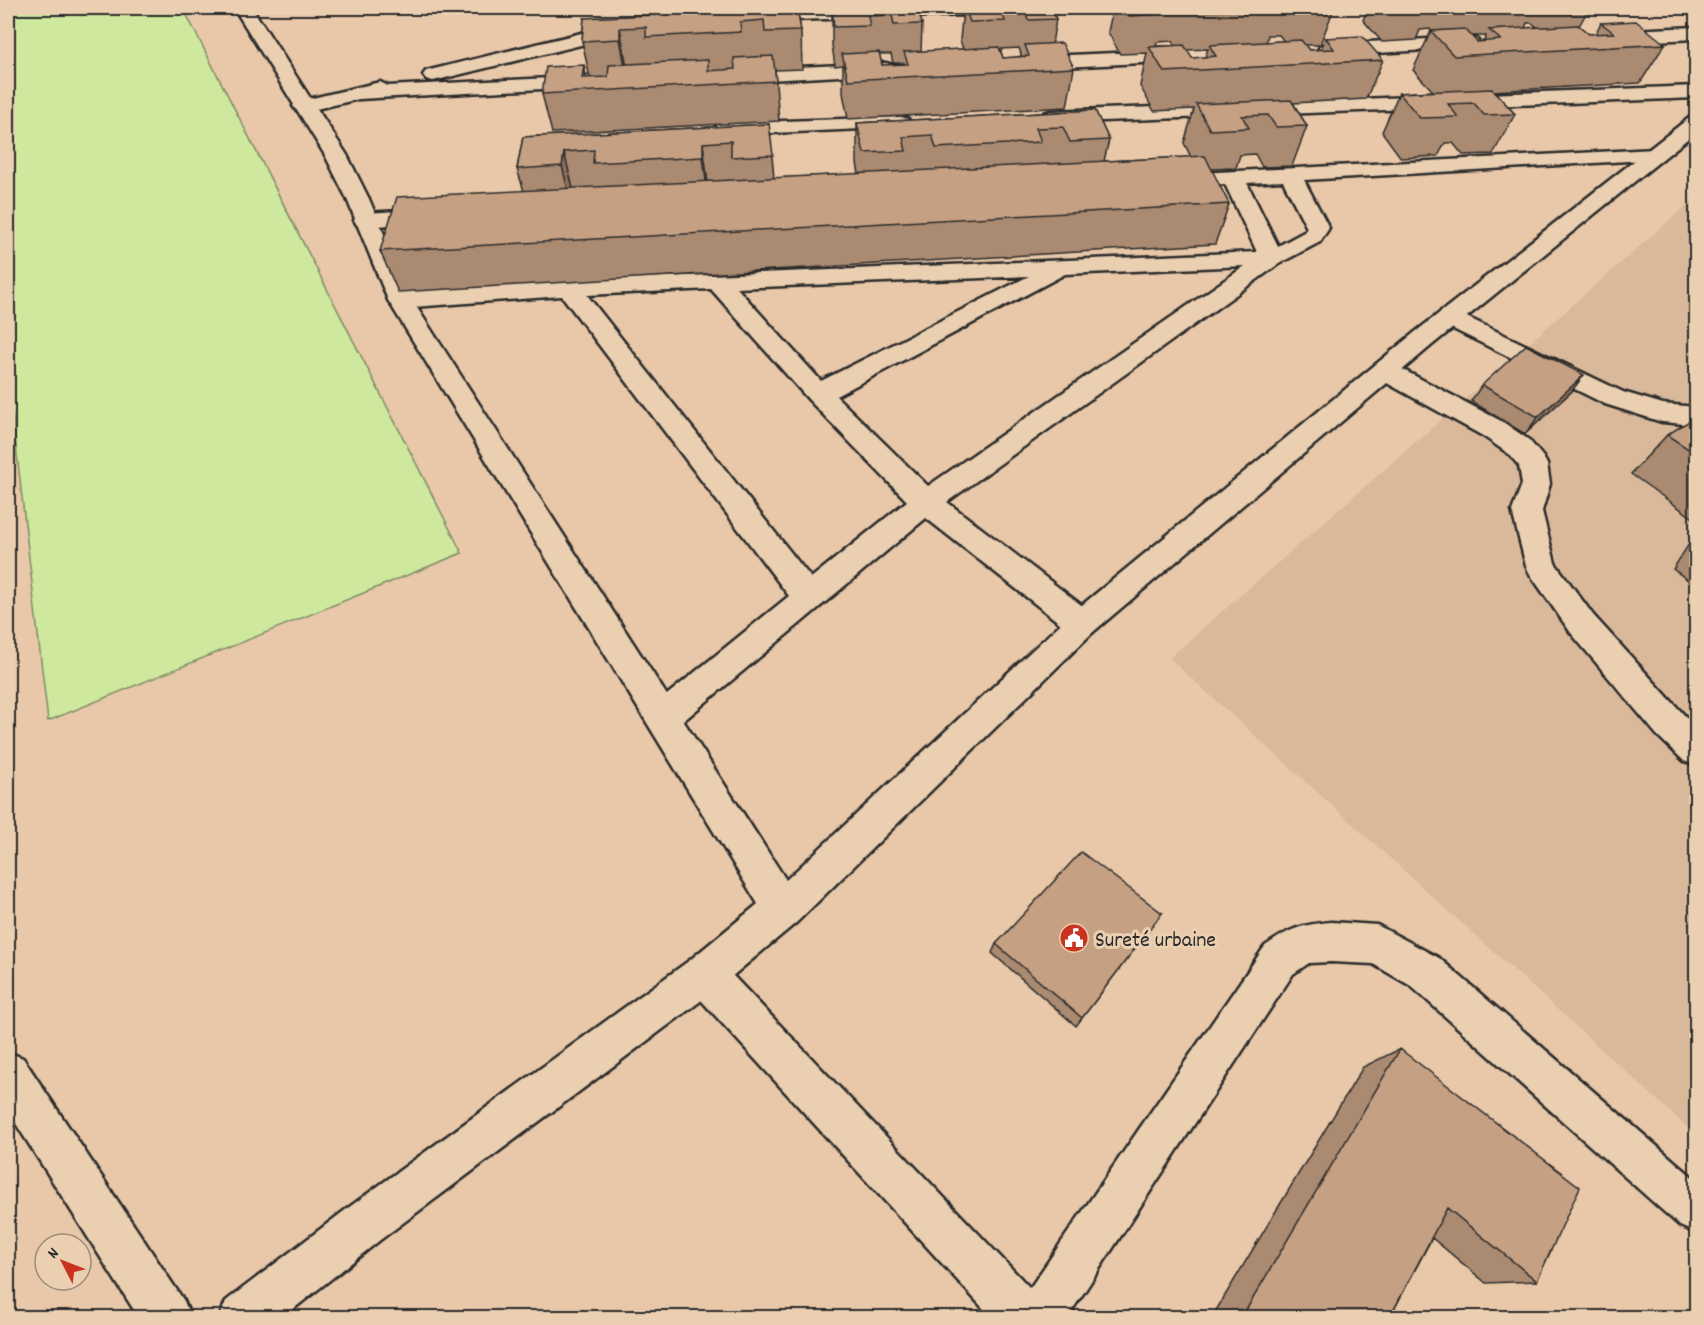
<svg xmlns="http://www.w3.org/2000/svg" width="1704" height="1325" font-family="Dekko,sans-serif">
<style>
.built{fill:#dab99b}
.green{fill:#cee89e;stroke:#7c8a64;stroke-width:1.5}
.lines{fill:none;stroke-linecap:round;stroke-linejoin:round}
.minor-casing{stroke:#2b2b2b;stroke-width:5}
.major-casing{stroke:#2b2b2b;stroke-width:5}
.minor{fill:#eacfb1;fill-rule:evenodd}
.major{fill:#eacfb1;fill-rule:evenodd}
.wall{fill:#aa8a71;stroke:#2b2b2b;stroke-width:1.5;fill-rule:evenodd}
.shaded-wall{fill:#8b705c;stroke:#2b2b2b;stroke-width:1.5}
.building{fill:#c6a083;stroke:#2b2b2b;stroke-width:1.5}
.labels{text-anchor:middle;stroke-width:6;stroke-linejoin:round;paint-order:stroke}
.poi-label{font-size:22px;fill:#2b2b2b;stroke:#eacfb1;text-anchor:start}
</style>
<rect width="100%" height="100%" fill="#e8c8a8"/>
<filter id="ink" filterUnits="userSpaceOnUse"><feTurbulence type="fractalNoise" baseFrequency=".0167" numOctaves="2"/><feDisplacementMap in="SourceGraphic" scale="12" xChannelSelector="R" yChannelSelector="G"/><feConvolveMatrix kernelMatrix="1 2 1 2 8 2 1 2 1" color-interpolation-filters="sRGB"/></filter>
<g filter="url(#ink)">
<path class="built" d="M 1696,197 L 1696,1135 L 1169,658 Z"/>
<path class="green" d="M 8,8 L 183,8 L 462,553 L 48,721 L 8,377 Z"/>
<g class="lines">
<g class="minor-casing">
<path id="minor" d="M 684,8 L 710,8 L 707,12 L 671,23 L 433,81 L 426,79 L 423,75 L 426,71 Z
M 868,8 L 1053,8 L 1050,12 L 1044,13 L 755,21 L 749,20 L 746,16 L 749,12 L 755,11 Z
M 1696,27 L 1696,39 L 1609,43 L 1602,41 L 1600,37 L 1602,33 L 1609,31 Z
M 1470,37 L 1477,39 L 1479,43 L 1477,47 L 1327,56 L 1320,54 L 1318,50 L 1320,46 L 1327,44 Z
M 1252,47 L 1259,49 L 1261,53 L 1259,57 L 1024,69 L 1017,67 L 1014,63 L 1017,59 L 1024,57 Z
M 886,63 L 893,65 L 896,69 L 893,73 L 731,82 L 724,80 L 721,76 L 724,72 L 731,70 Z
M 589,76 L 596,78 L 599,82 L 596,86 L 359,99 L 303,112 L 296,110 L 293,106 L 296,102 L 380,82 L 388,86 Z
M 1696,86 L 1696,98 L 1051,123 L 1044,121 L 1041,117 L 1044,113 L 1051,111 Z
M 901,117 L 908,119 L 911,123 L 908,127 L 724,135 L 717,133 L 714,129 L 717,125 L 724,123 Z
M 1655,149 L 1662,151 L 1666,155 L 1662,159 L 1304,180 L 1329,228 L 1320,242 L 1280,263 L 947,502 L 1093,614 L 1098,623 L 1093,632 L 1082,636 L 1071,632 L 926,518 L 676,727 L 664,732 L 652,727 L 647,717 L 652,707 L 789,596 L 562,296 L 400,308 L 391,305 L 388,300 L 391,295 L 400,292 L 569,281 L 1257,252 L 1225,184 L 1170,187 L 1162,185 L 1159,180 L 1162,175 ZM 1283,181 L 1307,228 L 1304,232 L 1278,246 L 1247,183 ZM 1245,266 L 928,486 L 836,396 L 1065,274 ZM 1029,276 L 821,381 L 737,288 ZM 711,289 L 809,400 L 907,501 L 811,578 L 587,295 Z
M 435,209 L 443,211 L 446,216 L 443,221 L 365,227 L 357,225 L 354,220 L 357,215 L 365,213 Z
M 1450,309 L 1623,392 L 1663,404 L 1696,407 L 1696,425 L 1662,422 L 1605,404 L 1441,323 L 1438,317 L 1441,311 Z
M 1385,362 L 1394,365 L 1503,422 L 1529,440 L 1543,457 L 1547,464 L 1550,484 L 1542,511 L 1555,563 L 1593,615 L 1696,728 L 1696,765 L 1684,761 L 1657,735 L 1571,633 L 1530,574 L 1526,566 L 1512,511 L 1522,484 L 1519,466 L 1509,454 L 1483,436 L 1376,377 L 1372,371 L 1376,365 Z
M 1331,922 L 1377,925 L 1439,958 L 1696,1180 L 1696,1233 L 1680,1226 L 1411,986 L 1373,964 L 1331,962 L 1309,963 L 1293,974 L 1067,1318 L 992,1318 L 690,988 L 684,974 L 690,960 L 704,954 L 718,960 L 1030,1288 L 1265,946 C 1292,928 1299,925 1331,922 Z
M 8,1052 L 23,1058 L 184,1301 L 191,1318 L 139,1318 L 8,1111 Z"/>
</g>
<g class="major-casing">
<path id="major" d="M 234,8 L 252,8 L 347,155 L 369,199 L 412,300 L 786,880 L 1071,614 L 1414,333 L 1689,118 L 1696,116 L 1696,132 L 1432,345 L 1093,632 L 797,922 L 718,988 L 380,1240 L 282,1318 L 219,1318 L 226,1301 L 348,1208 L 690,960 L 758,904 L 388,300 L 347,199 L 325,155 Z"/>
</g>
<use href="#minor" class="minor"/>
<use href="#major" class="major"/>
</g>
<path class="wall" d="M 797,8 L 801,31 L 802,69 L 775,70 L 779,121 L 552,133 L 542,94 L 587,78 L 590,78 L 582,41 L 584,18 Z
M 832,8 L 918,8 L 922,24 L 921,52 L 963,49 L 960,40 L 963,9 L 944,10 L 943,8 L 1051,8 L 1056,19 L 1052,44 L 1074,68 L 1067,107 L 848,119 L 843,93 L 843,65 L 835,66 L 832,45 ZM 1019,48 L 1022,57 L 1003,58 L 1001,52 L 1001,49 ZM 879,54 L 891,54 L 893,63 L 904,63 L 904,64 L 882,65 Z
M 1113,8 L 1334,8 L 1320,45 L 1305,45 L 1309,50 L 1321,49 L 1326,38 L 1383,60 L 1366,99 L 1293,103 L 1307,126 L 1292,166 L 1262,167 L 1255,154 L 1240,155 L 1236,168 L 1211,169 L 1229,204 L 1215,244 L 398,292 L 380,251 L 524,191 L 517,169 L 523,137 L 769,124 L 774,178 L 859,174 L 857,163 L 857,123 L 1095,110 L 1109,140 L 1104,161 L 1191,157 L 1184,143 L 1194,109 L 1154,111 L 1140,86 L 1147,53 L 1120,54 L 1108,32 ZM 1268,35 L 1279,35 L 1284,41 L 1266,42 ZM 1173,41 L 1175,46 L 1156,46 L 1157,42 ZM 1208,49 L 1205,57 L 1192,58 L 1187,50 Z
M 1368,8 L 1589,8 L 1579,26 L 1589,34 L 1595,34 L 1601,23 L 1665,44 L 1640,83 L 1494,91 L 1515,114 L 1493,154 L 1463,155 L 1453,143 L 1445,143 L 1438,156 L 1401,158 L 1382,132 L 1399,93 L 1433,91 L 1413,70 L 1431,31 L 1430,29 L 1420,30 L 1416,40 L 1382,42 L 1363,20 ZM 1527,23 L 1532,23 L 1537,27 L 1525,28 ZM 1472,36 L 1486,36 L 1484,41 L 1477,42 Z
M 1482,385 L 1571,392 L 1525,434 L 1471,401 Z
M 1696,424 L 1696,520 L 1631,474 L 1667,435 Z
M 1696,533 L 1696,586 L 1673,569 Z
M 1162,913 L 1076,1026 L 992,953 L 996,944 Z
M 1400,1049 L 1537,1281 L 1486,1283 L 1432,1238 L 1390,1317 L 1212,1317 L 1363,1067 Z"/>
<path class="shaded-wall" d="M 620,28 L 627,67 L 627,77 L 620,39 Z
M 584,65 L 589,91 L 582,78 Z
M 703,143 L 708,183 L 708,197 L 703,157 Z
M 564,152 L 574,192 L 572,206 L 562,166 Z
M 1584,375 L 1571,392 L 1525,434 L 1538,417 Z"/>
<path class="building" d="M 797,8 L 801,31 L 765,32 L 764,20 L 740,22 L 741,32 L 646,37 L 646,27 L 620,28 L 620,39 L 582,41 L 584,18 Z
M 832,8 L 918,8 L 922,24 L 894,25 L 892,15 L 868,16 L 870,26 L 834,27 Z
M 965,8 L 1051,8 L 1056,19 L 1028,20 L 1024,10 L 1001,11 L 1005,21 L 970,22 Z
M 1123,8 L 1160,8 L 1164,14 L 1129,16 Z
M 1185,8 L 1277,8 L 1188,12 Z
M 1636,21 L 1665,44 L 1454,56 L 1431,31 L 1465,29 L 1477,42 L 1501,40 L 1489,30 L 1578,25 L 1589,34 L 1614,33 L 1601,23 Z
M 1362,36 L 1383,60 L 1164,72 L 1149,47 L 1184,45 L 1192,58 L 1216,56 L 1209,45 L 1301,40 L 1309,50 L 1334,49 L 1326,38 Z
M 1062,43 L 1074,68 L 848,80 L 842,54 L 879,52 L 882,65 L 908,64 L 904,52 L 999,47 L 1003,58 L 1029,56 L 1025,45 Z
M 773,56 L 776,81 L 542,94 L 546,67 L 584,65 L 582,78 L 608,77 L 609,65 L 708,60 L 708,71 L 735,69 L 734,58 Z
M 1492,89 L 1515,114 L 1484,115 L 1474,103 L 1448,104 L 1458,117 L 1420,118 L 1399,93 Z
M 1291,100 L 1307,126 L 1276,127 L 1268,115 L 1242,116 L 1249,128 L 1210,130 L 1196,104 Z
M 1095,110 L 1109,140 L 1070,142 L 1063,127 L 1036,128 L 1041,142 L 936,148 L 932,135 L 903,137 L 906,151 L 864,153 L 857,123 Z
M 769,124 L 773,155 L 731,157 L 731,141 L 703,143 L 703,157 L 593,163 L 594,150 L 564,152 L 562,166 L 517,169 L 523,137 Z
M 1205,156 L 1229,204 L 380,251 L 397,197 Z
M 1526,345 L 1584,375 L 1538,417 L 1482,385 Z
M 1689,421 L 1696,424 L 1696,454 L 1667,435 Z
M 1081,852 L 1162,913 L 1082,1018 L 996,944 Z
M 1400,1049 L 1580,1187 L 1537,1281 L 1447,1208 L 1390,1317 L 1242,1317 Z"/>
</g>
<defs>
<g id="civic-disc" transform="scale(1.5)"><circle r="9.5" fill="#c8321e" stroke="#eacfb1"/><path d="M-.6-6.5H3V-4.5H.6V-3L4-1V1h2V6H-6V1h2V-1L-.6-3ZM-1.2 2.5V6h2.4V2.5Z" fill="#fff"/></g>
</defs>
<g fill-rule="evenodd">
<use href="#civic-disc" x="1074" y="938"/>
</g>
<g class="labels">
<g class="poi-label">
<text x="1095" y="946">Sureté urbaine</text>
</g>
</g>
<rect width="1704" height="1325" fill="none" stroke="#eacfb1" stroke-width="30"/>
<rect x="15" y="15" width="1674" height="1295" fill="none" stroke="#2b2b2b" stroke-width="2" filter="url(#ink)"/>
<g transform="translate(63 1262) rotate(312)"><circle r="28" fill="#eacfb1" stroke="#9e8d7b" stroke-width="1.5"/>
<path d="M0-4.5L10 22L0 15L-10 22Z" fill="#c8321e"/>
<text y="-9" font-size="16" font-weight="bold" text-anchor="middle" fill="#2b2b2b">N</text>
</g>
</svg>
